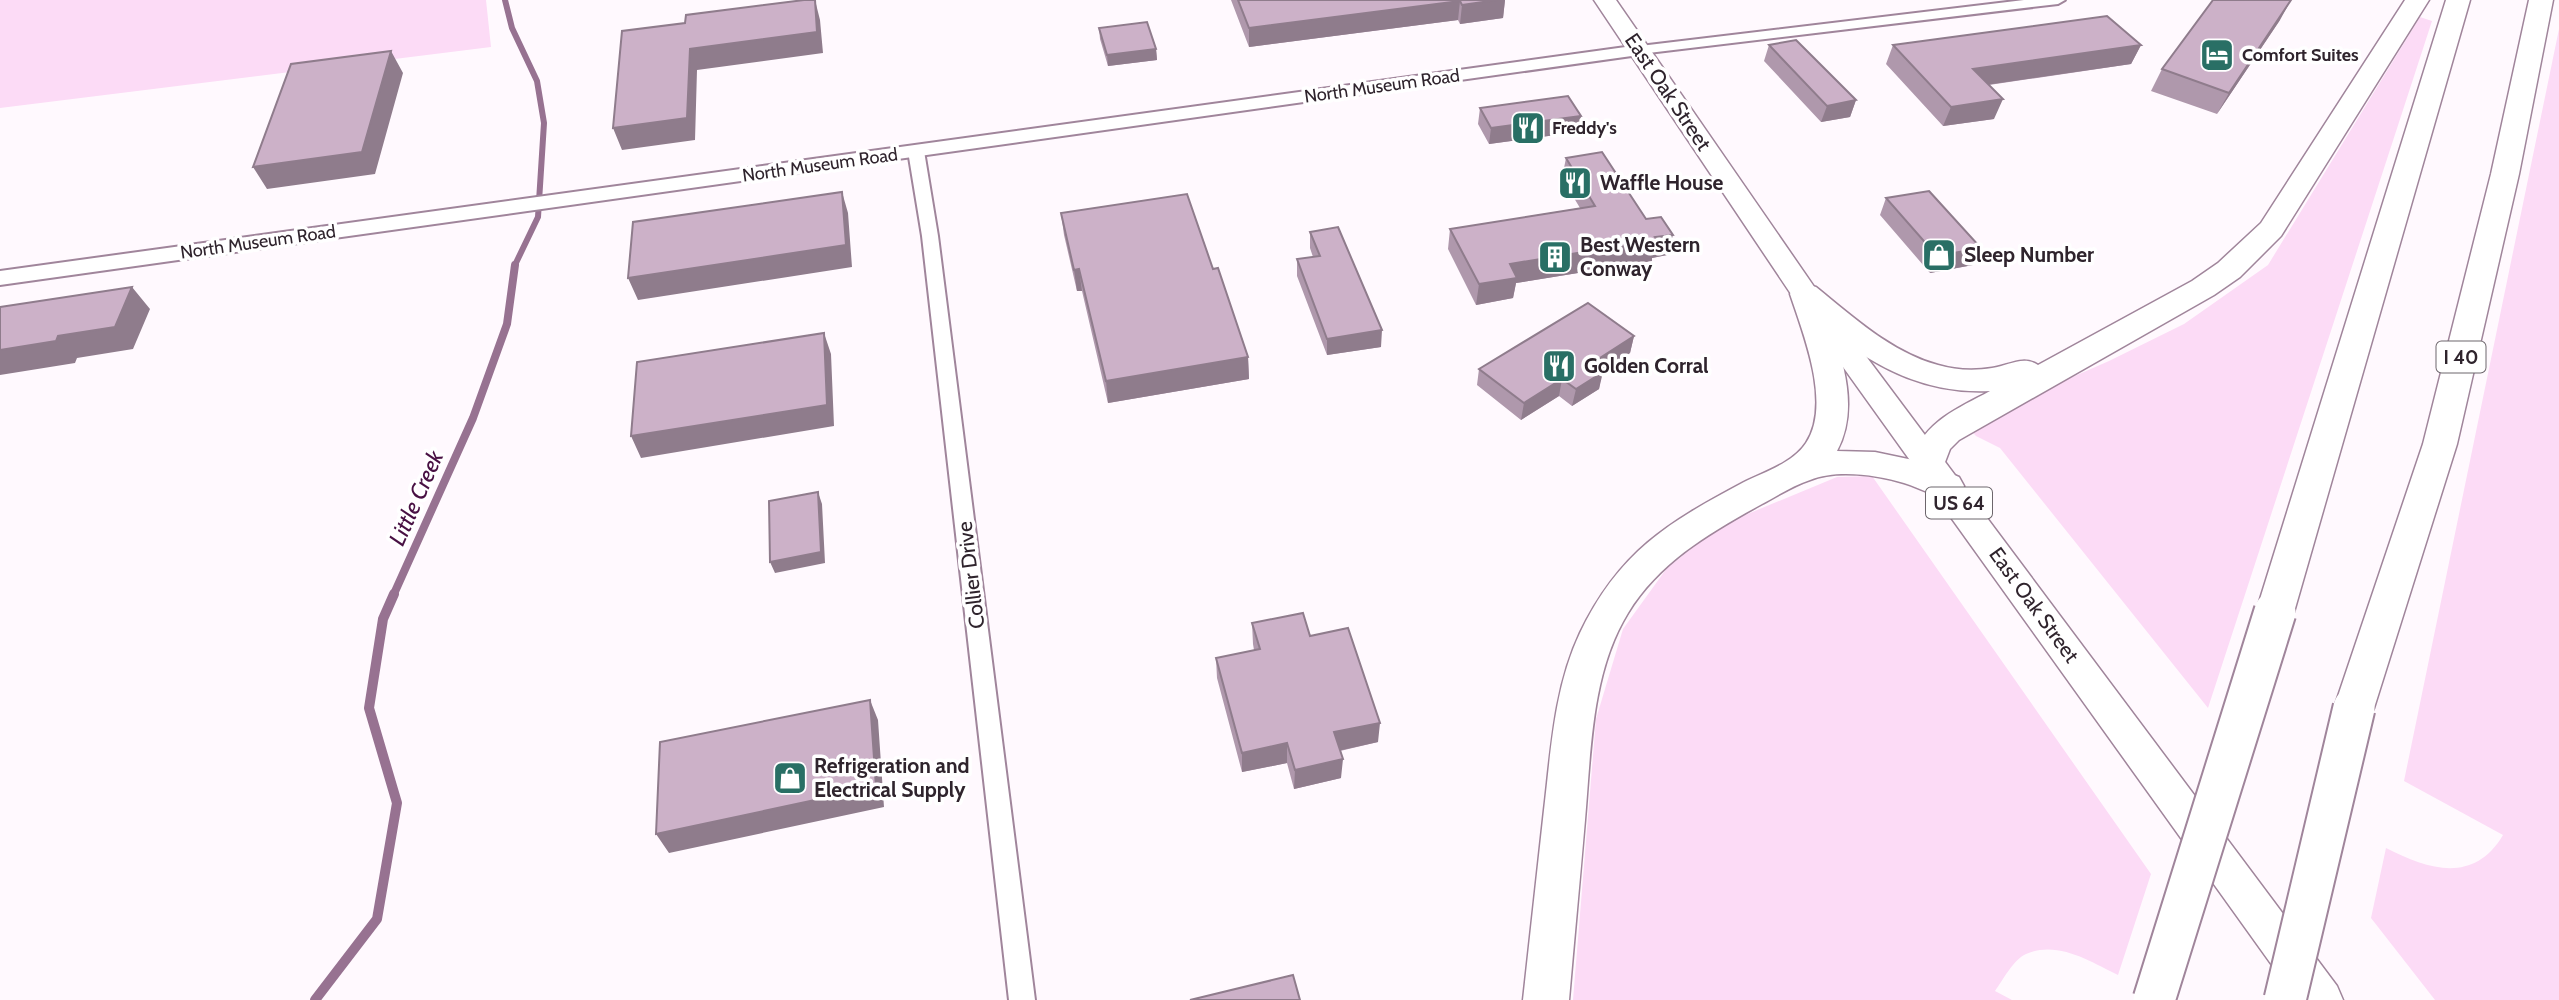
<svg xmlns="http://www.w3.org/2000/svg" width="2559" height="1000" font-family="Cabin,sans-serif">
<style>
.green{fill:#fcdbf6}
.lines{fill:none;stroke-linecap:round;stroke-linejoin:round}
.stream-far2{stroke:#977291;stroke-width:6}
.stream-far1{stroke:#977291;stroke-width:8}
.stream{stroke:#977291;stroke-width:10}
.minor-casing{stroke:#a0859b;stroke-width:4}
.tertiary-casing{stroke:#a0859b;stroke-width:4}
.trunk-casing{stroke:#a0859b;stroke-width:3}
.motorway-casing{stroke:#a0859b;stroke-width:3}
.minor{fill:#fff;fill-rule:evenodd}
.tertiary{fill:#fff;fill-rule:evenodd}
.trunk{fill:#fff;fill-rule:evenodd}
.motorway{fill:#fff;fill-rule:evenodd}
.motorway-bridge-casing{stroke:#a0859b;stroke-width:45;stroke-linecap:butt}
.motorway-bridge{stroke:#fff;stroke-width:41}
.wall{fill:#af98ac}
.shaded-wall{fill:#8f7c8c}
.building{fill:#ccb1c8;stroke:#8f7c8c;stroke-width:2}
.labels{text-anchor:middle;stroke-width:7;stroke-linejoin:round;paint-order:stroke}
.far-poi-label{font-size:18px;font-weight:bold;fill:#2f242d;stroke:#fff;text-anchor:start}
.far-street-label{font-size:18px;fill:#2f242d;stroke:#fff}
.shield{fill:#fff;stroke:#6d666c;stroke-width:2}
.shield-label{font-size:19px;font-weight:bold;fill:#2f242d}
.street-label{font-size:21px;fill:#2f242d;stroke:#fff}
.poi-label{font-size:21px;font-weight:bold;fill:#2f242d;stroke:#fff;text-anchor:start}
.water-label{font-size:23px;font-style:italic;fill:#481043;stroke:#fff}
</style>
<rect width="100%" height="100%" fill="#fff9fe"/>
<path class="green" d="M 0,0 L 486,0 L 491,47 L 0,108 Z
M 2420,17 L 2432,21 L 2208,708 L 2000,448 L 1976,436 L 1965,424 L 2109,361 L 2184,324 L 2268,265 Z
M 2559,29 L 2559,1000 L 2435,1000 L 2371,918 L 2386,848 C 2429,870 2474,884 2503,835 L 2404,781 Z
M 1872,476 L 2151,874 L 2118,975 C 2091,962 2058,940 2026,954 C 2013,960 2003,980 1995,991 L 2012,1000 L 1573,1000 L 1596,719 L 1623,629 L 1667,568 L 1721,525 L 1837,477 Z"/>
<g class="lines">
<path class="stream-far2" d="M 505,0 L 512,28 L 537,81 L 544,123 L 538,217 L 514,267"/>
<path class="stream-far1" d="M 393,596 L 473,418 L 507,324 L 515,265"/>
<path class="stream" d="M 315,1000 L 377,919 L 397,803 L 369,708 L 383,619 L 394,594"/>
<g class="minor-casing">
<path id="minor" d="M 2024,0 L 2065,0 L 2058,4 L 1640,54 L 1633,50 L 1640,46 Z
M 916,146 L 924,151 L 938,236 L 1035,1000 L 1009,1000 L 922,236 L 908,151 Z"/>
</g>
<g class="tertiary-casing">
<path id="tertiary" d="M 1640,45 L 1646,46 L 1649,50 L 1646,54 L 0,285 L 0,271 Z"/>
</g>
<g class="trunk-casing">
<path id="trunk" d="M 1594,0 L 1616,0 L 1815,288 L 2337,986 L 2343,1000 L 2297,1000 L 1795,300 Z"/>
</g>
<g class="motorway-casing">
<path id="motorway" d="M 2405,0 L 2429,0 L 2281,236 L 2240,277 L 2214,295 L 1959,440 L 1950,449 L 1942,470 L 1959,477 L 1964,486 L 1959,495 C 1939,501 1924,489 1904,483 C 1877,475 1837,469 1810,480 C 1794,485 1777,496 1762,504 C 1711,532 1659,562 1628,613 C 1591,673 1591,752 1585,820 C 1580,880 1574,940 1569,1000 L 1523,1000 C 1530,937 1537,873 1544,810 C 1551,751 1554,688 1580,633 C 1619,552 1667,523 1744,482 C 1764,472 1793,463 1806,443 C 1832,404 1803,333 1790,294 L 1794,287 L 1805,284 L 1816,287 C 1852,316 1892,353 1938,365 C 1955,370 1974,371 1992,368 C 2008,366 2023,355 2038,365 L 2192,281 L 2218,263 L 2261,223 ZM 1834,334 C 1881,371 1930,394 1990,391 C 1959,408 1922,422 1913,460 L 1875,452 L 1837,451 C 1857,414 1846,371 1834,334 Z
M 2446,0 L 2470,0 L 2294,612 L 2288,623 L 2275,627 L 2262,623 L 2256,612 Z
M 2529,0 L 2553,0 L 2519,174 L 2457,444 L 2374,708 L 2368,720 L 2354,725 L 2340,720 L 2334,708 L 2423,444 L 2491,174 Z"/>
</g>
<use href="#minor" class="minor"/>
<use href="#tertiary" class="tertiary"/>
<use href="#trunk" class="trunk"/>
<use href="#motorway" class="motorway"/>
<g class="motorway-bridge-casing">
<path id="motorway-bridge" d="M 2154,1000 L 2275,612
M 2285,1000 L 2354,708"/>
</g>
<use href="#motorway-bridge" class="motorway-bridge"/>
</g>
<path class="wall" d="M 1231,0 L 1505,0 L 1503,18 L 1460,24 L 1458,20 L 1249,47 Z
M 2280,20 L 2217,114 L 2151,91 L 2162,69 Z
M 1099,28 L 1156,49 L 1157,60 L 1108,66 L 1100,39 Z
M 1769,45 L 1856,100 L 1850,117 L 1821,122 L 1764,61 Z
M 1893,45 L 2141,45 L 2131,64 L 1989,85 L 1994,119 L 1943,126 L 1886,64 Z
M 1480,108 L 1581,116 L 1578,132 L 1489,144 L 1478,124 Z
M 1566,158 L 1667,255 L 1652,258 L 1652,261 L 1516,283 L 1513,298 L 1476,305 L 1448,249 L 1450,229 L 1580,208 L 1562,178 Z
M 1886,198 L 1981,248 L 1973,265 L 1930,273 L 1880,215 Z
M 1061,213 L 1213,269 L 1248,357 L 1249,379 L 1108,403 L 1082,291 L 1077,291 L 1064,235 Z
M 1310,232 L 1381,347 L 1327,355 L 1297,276 L 1297,259 L 1313,257 L 1310,248 Z
M 1634,336 L 1630,353 L 1602,371 L 1599,389 L 1572,406 L 1559,396 L 1521,420 L 1477,385 L 1479,369 Z
M 1252,623 L 1310,636 L 1378,742 L 1340,751 L 1341,778 L 1294,789 L 1287,763 L 1242,772 L 1217,678 L 1216,658 L 1254,650 L 1253,644 Z"/>
<path class="shaded-wall" d="M 815,0 L 820,20 L 823,53 L 697,70 L 695,140 L 622,150 L 613,128 L 690,49 Z
M 1497,0 L 1505,0 L 1503,18 L 1460,24 L 1462,5 Z
M 2291,0 L 2280,20 L 2217,114 L 2229,93 Z
M 1460,1 L 1458,20 L 1249,47 L 1249,28 Z
M 2141,45 L 2131,64 L 1965,88 L 1973,69 Z
M 1156,49 L 1157,60 L 1108,66 L 1107,55 Z
M 391,51 L 403,73 L 375,174 L 267,189 L 253,167 Z
M 2003,99 L 1994,119 L 1943,126 L 1951,107 Z
M 1856,100 L 1850,117 L 1821,122 L 1827,106 Z
M 1581,116 L 1578,132 L 1489,144 L 1491,128 Z
M 842,192 L 848,213 L 852,267 L 638,300 L 628,278 Z
M 1673,235 L 1667,255 L 1652,258 L 1652,261 L 1516,283 L 1513,298 L 1476,305 L 1479,284 L 1510,264 Z
M 1981,248 L 1973,265 L 1930,273 L 1937,256 Z
M 1079,269 L 1082,291 L 1077,291 L 1074,270 Z
M 132,287 L 150,309 L 133,349 L 77,358 L 75,363 L 0,375 L 0,350 Z
M 1382,330 L 1381,347 L 1327,355 L 1327,339 Z
M 824,333 L 831,354 L 834,426 L 641,458 L 631,436 Z
M 1634,336 L 1630,353 L 1588,380 L 1592,363 Z
M 1248,357 L 1249,379 L 1108,403 L 1106,381 Z
M 1603,372 L 1599,389 L 1572,406 L 1576,389 Z
M 1562,379 L 1559,396 L 1521,420 L 1524,403 Z
M 818,492 L 822,504 L 825,563 L 775,573 L 770,562 Z
M 870,700 L 878,720 L 884,807 L 669,853 L 656,834 Z
M 1380,723 L 1378,742 L 1333,752 L 1334,732 Z
M 1287,743 L 1287,763 L 1242,772 L 1242,753 Z
M 1343,759 L 1341,778 L 1294,789 L 1295,770 Z"/>
<path class="building" d="M 804,0 L 815,0 L 817,32 L 690,49 L 687,118 L 613,128 L 622,31 L 685,23 L 686,15 Z
M 1238,0 L 1497,0 L 1462,5 L 1460,1 L 1249,28 Z
M 2213,0 L 2291,0 L 2229,93 L 2162,69 Z
M 2107,16 L 2141,45 L 1973,69 L 2003,99 L 1951,107 L 1893,45 Z
M 1147,22 L 1156,49 L 1107,55 L 1099,28 Z
M 1796,40 L 1856,100 L 1827,106 L 1769,45 Z
M 391,51 L 362,152 L 253,167 L 291,64 Z
M 1568,96 L 1581,116 L 1491,128 L 1480,108 Z
M 1602,152 L 1646,219 L 1661,217 L 1673,235 L 1655,237 L 1657,240 L 1510,264 L 1517,278 L 1479,284 L 1450,229 L 1595,206 L 1566,158 Z
M 1929,191 L 1981,248 L 1937,256 L 1886,198 Z
M 842,192 L 846,245 L 628,278 L 633,222 Z
M 1187,194 L 1213,269 L 1218,268 L 1248,357 L 1106,381 L 1079,269 L 1074,270 L 1061,213 Z
M 1338,227 L 1382,330 L 1327,339 L 1297,259 L 1320,256 L 1310,232 Z
M 132,287 L 115,327 L 58,336 L 56,341 L 0,350 L 0,307 Z
M 1588,303 L 1634,336 L 1592,363 L 1603,372 L 1576,389 L 1562,379 L 1524,403 L 1479,369 Z
M 824,333 L 827,405 L 631,436 L 637,362 Z
M 818,492 L 821,552 L 770,562 L 769,501 Z
M 1303,613 L 1310,636 L 1348,628 L 1380,723 L 1334,732 L 1343,759 L 1295,770 L 1287,743 L 1242,753 L 1216,658 L 1260,649 L 1252,623 Z
M 870,700 L 876,787 L 656,834 L 660,742 Z
M 1293,975 L 1300,1000 L 1190,1000 Z"/>
<defs>
<g id="hotel-square" transform="scale(1.75)"><rect x="-9" y="-9" width="18" height="18" rx="4" fill="#296f65" stroke="#fff"/><path d="M-6-4.5h1.5V1H6V5H4.5V3h-9V5H-6ZM-4 0a1.8 1.8 0 1 1 3.6 0ZM.5 0V-2.5h3Q6-2.5 6 0Z" fill="#fff"/></g>
<g id="restaurant-square" transform="scale(1.75)"><rect x="-9" y="-9" width="18" height="18" rx="4" fill="#296f65" stroke="#fff"/><path d="M-5-6h1v4h1v-4h1v4h1v-4h1v5L-1.5 .5V6h-2V.5L-5-1ZM5-6V6H3V1.5H1.5Q1.5-4 5-6Z" fill="#fff"/></g>
<g id="shop-square" transform="scale(1.75)"><rect x="-9" y="-9" width="18" height="18" rx="4" fill="#296f65" stroke="#fff"/><path d="M-5-2.5h2.3a2.7 3.5 0 0 1 5.4 0H5L5.5 6h-11ZM-1.5-2.5h3a1.5 2.3 0 0 0-3 0Z" fill="#fff"/></g>
<g id="building-square" transform="scale(1.75)"><rect x="-9" y="-9" width="18" height="18" rx="4" fill="#296f65" stroke="#fff"/><path d="M-4-6H4V6H1V3H-1V6H-4ZM-2.5-4.3h1.7v1.8h-1.7ZM.8-4.3h1.7v1.8H.8ZM-2.5-1h1.7V.8h-1.7ZM.8-1h1.7V.8H.8Z" fill="#fff"/></g>
</defs>
<g fill-rule="evenodd">
<use href="#hotel-square" x="2217" y="55"/>
<use href="#restaurant-square" x="1528" y="128"/>
<use href="#restaurant-square" x="1575" y="183"/>
<use href="#shop-square" x="1939" y="255"/>
<use href="#building-square" x="1555" y="257"/>
<use href="#restaurant-square" x="1559" y="366"/>
<use href="#shop-square" x="790" y="778"/>
</g>
<g class="labels">
<g class="far-poi-label">
<text x="2242" y="61">Comfort Suites</text>
<text x="1552" y="134">Freddy's</text>
</g>
<g class="far-street-label">
<text transform="translate(1382 86) rotate(-8)" y="6">North Museum Road</text>
<text transform="translate(820 165) rotate(-8)" y="6">North Museum Road</text>
<text transform="translate(258 242) rotate(-8)" y="6">North Museum Road</text>
</g>
<g class="shield">
<rect x="2436.5" y="341.5" width="49" height="31" rx="5"/>
<rect x="1926" y="487.5" width="66" height="31" rx="5"/>
</g>
<g class="shield-label">
<text x="2461" y="364">I 40</text>
<text x="1959" y="510">US 64</text>
</g>
<g class="street-label">
<text transform="translate(1668 92) rotate(56)" y="7">East Oak Street</text>
<text transform="translate(971 575) rotate(-97)" y="7">Collier Drive</text>
<text transform="translate(2034 605) rotate(54)" y="7">East Oak Street</text>
</g>
<g class="poi-label">
<text x="1600" y="190">Waffle House</text>
<text x="1580" y="252">Best Western<tspan x="1580" dy="24">Conway</tspan></text>
<text x="1964" y="262">Sleep Number</text>
<text x="1584" y="373">Golden Corral</text>
<text x="814" y="773">Refrigeration and<tspan x="814" dy="24">Electrical Supply</tspan></text>
</g>
<g class="water-label">
<text transform="translate(416 498) rotate(-66)" y="8">Little Creek</text>
</g>
</g>
</svg>
